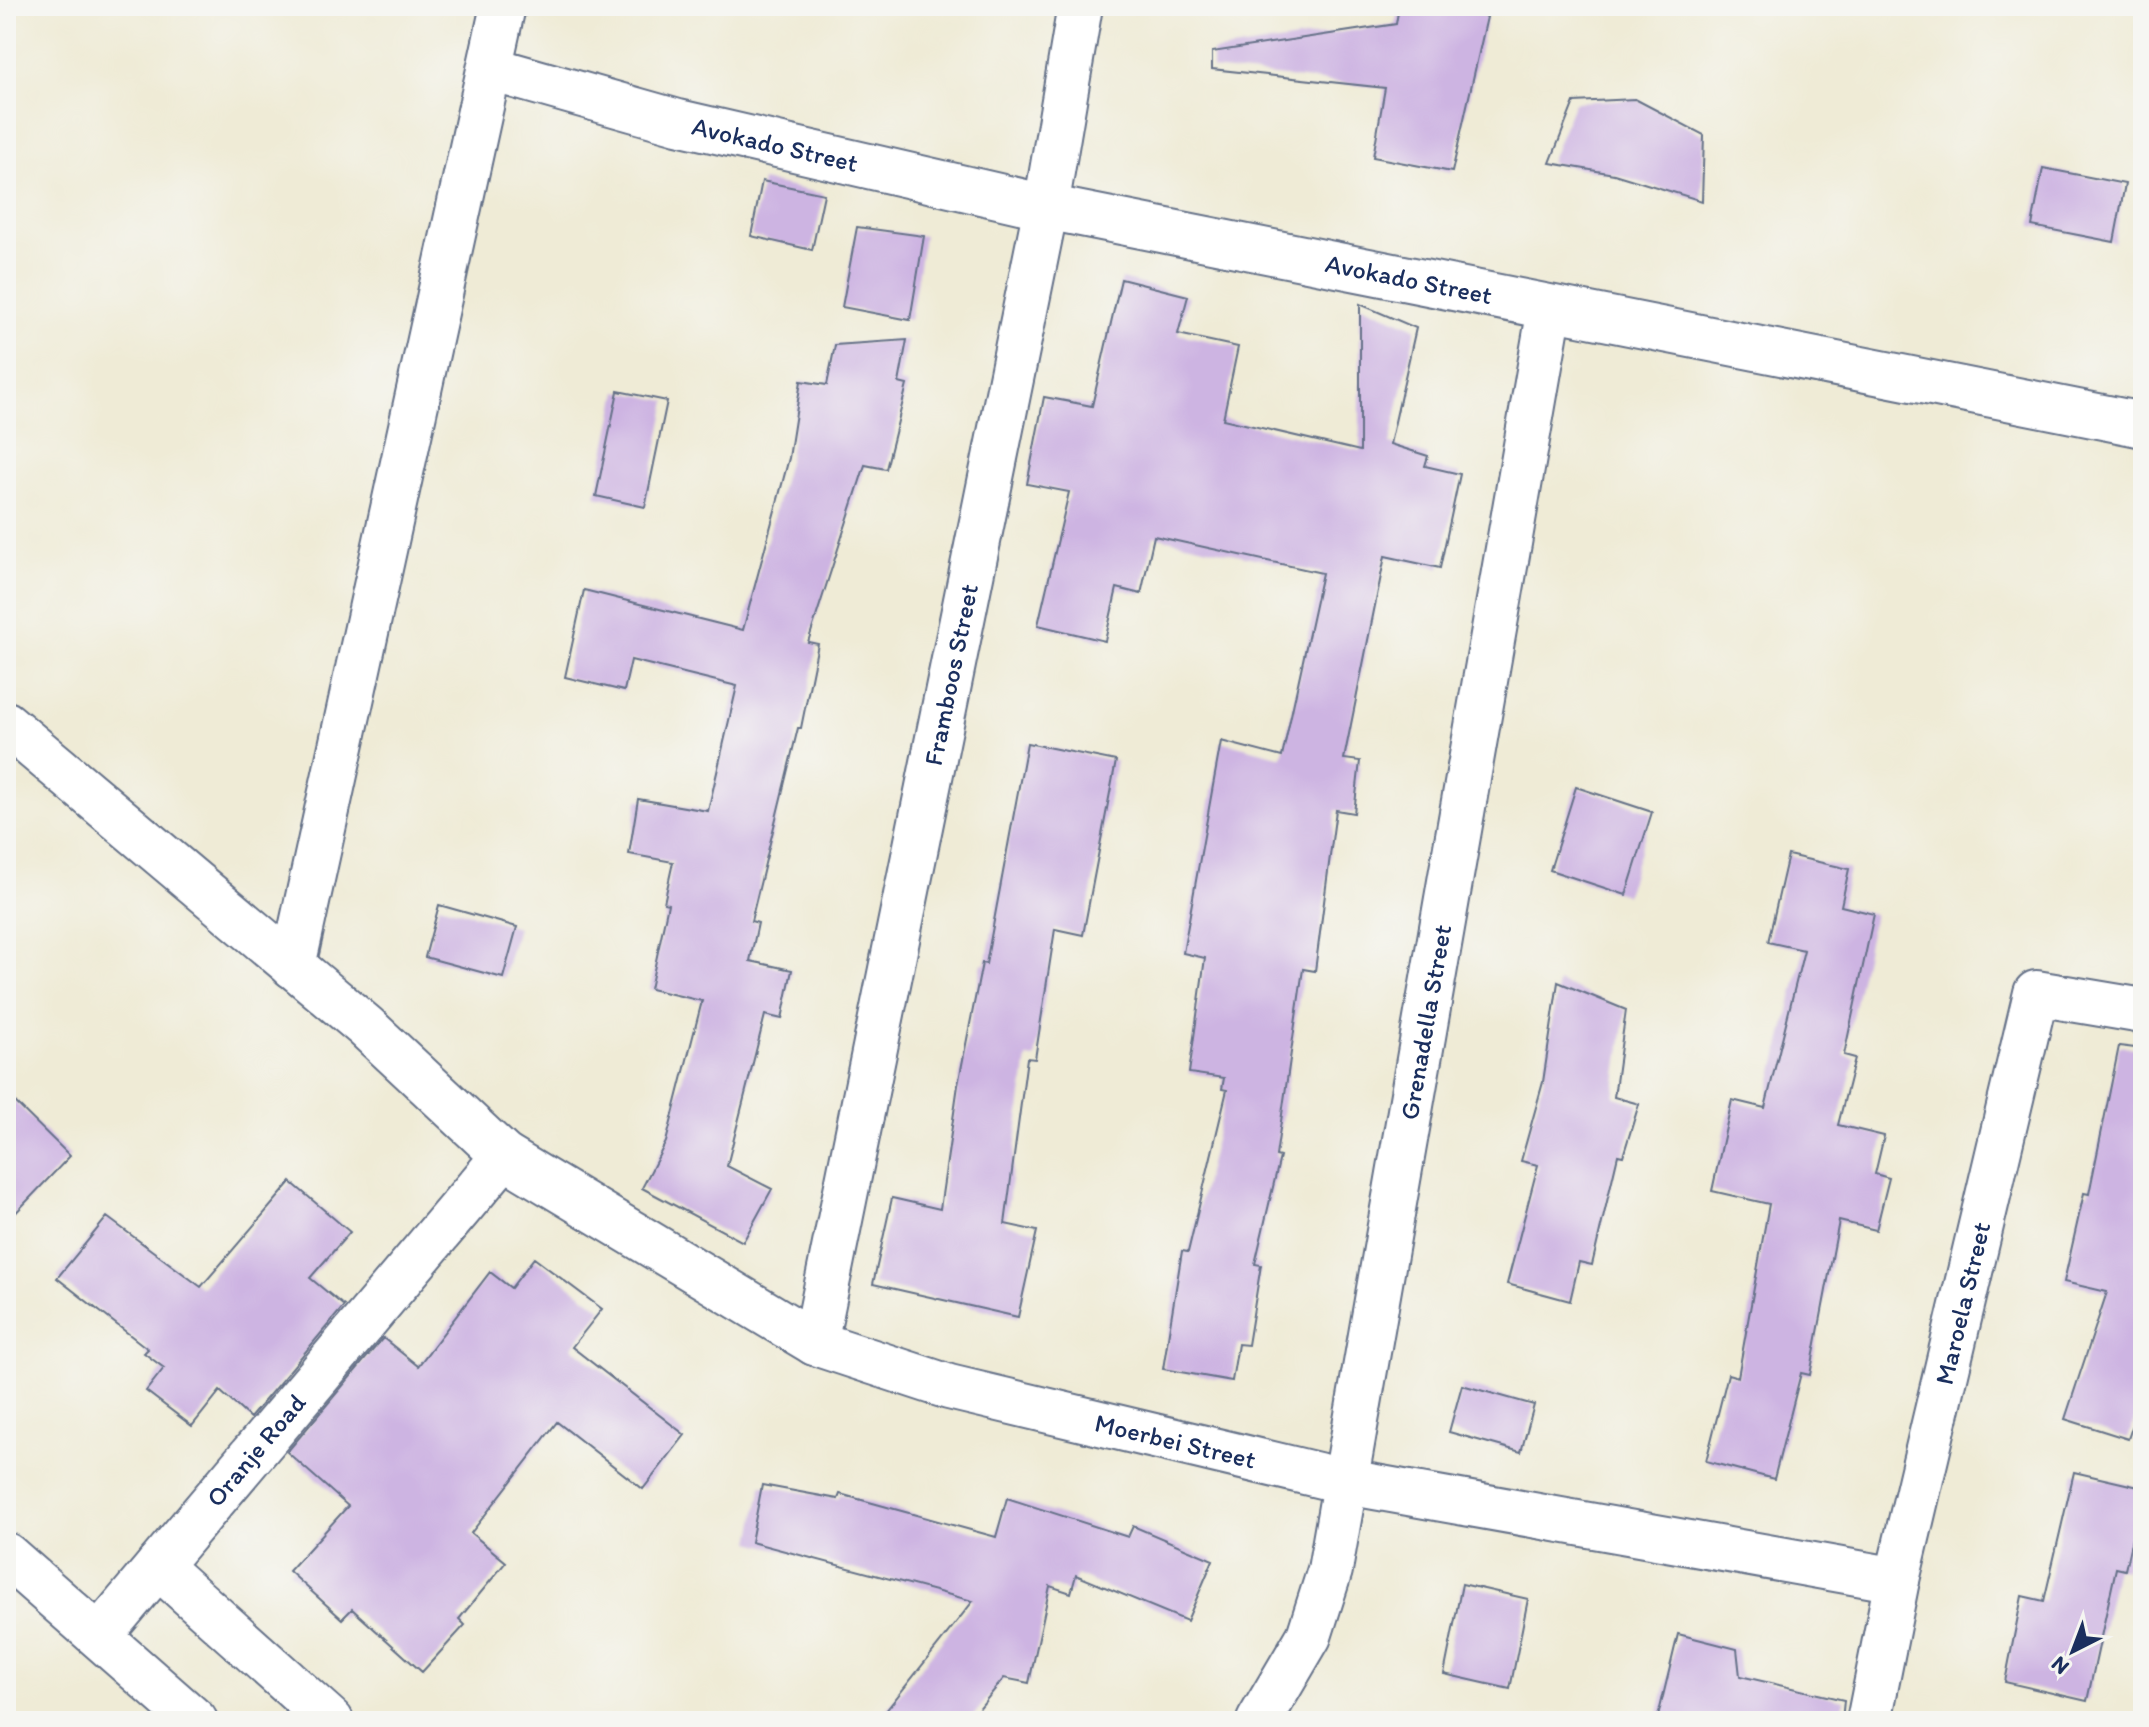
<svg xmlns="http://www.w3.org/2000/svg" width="2149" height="1727" font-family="Itim,sans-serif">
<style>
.building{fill:#cdb4e2}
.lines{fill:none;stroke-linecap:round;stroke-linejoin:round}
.minor-casing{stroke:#657188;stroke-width:48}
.minor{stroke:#fff;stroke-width:44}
.labels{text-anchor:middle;stroke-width:8;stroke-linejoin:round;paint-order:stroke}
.street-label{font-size:26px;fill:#1b2f5e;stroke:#f6f6f2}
</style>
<rect width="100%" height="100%" fill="#f6f6f2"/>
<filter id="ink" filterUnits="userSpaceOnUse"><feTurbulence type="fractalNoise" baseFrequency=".0125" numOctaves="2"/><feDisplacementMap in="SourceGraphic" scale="16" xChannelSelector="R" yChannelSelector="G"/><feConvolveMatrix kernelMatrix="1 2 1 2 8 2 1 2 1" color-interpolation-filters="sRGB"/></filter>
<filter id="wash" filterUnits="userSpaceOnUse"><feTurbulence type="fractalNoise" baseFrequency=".006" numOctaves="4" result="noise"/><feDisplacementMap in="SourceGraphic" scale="32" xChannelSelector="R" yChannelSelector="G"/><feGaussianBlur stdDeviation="1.8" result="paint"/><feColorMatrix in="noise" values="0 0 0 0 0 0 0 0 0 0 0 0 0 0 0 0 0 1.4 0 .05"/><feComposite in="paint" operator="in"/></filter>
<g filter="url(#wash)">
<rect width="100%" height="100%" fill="#efebd6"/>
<g id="blocks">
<path class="building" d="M 1399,6 L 1465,6 L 1487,17 L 1452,172 L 1373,157 L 1385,88 L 1212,69 L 1212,52 L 1396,24 Z
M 1635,99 L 1704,135 L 1702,201 L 1614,174 L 1550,163 L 1574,102 Z
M 2043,168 L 2125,184 L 2114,242 L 2032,226 Z
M 762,181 L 824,194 L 812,250 L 751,236 Z
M 857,227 L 924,236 L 910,320 L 842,307 Z
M 1121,279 L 1188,296 L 1178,334 L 1238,347 L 1223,419 L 1360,451 L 1360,304 L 1416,328 L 1390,444 L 1428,456 L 1425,466 L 1460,474 L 1440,568 L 1385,556 L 1344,759 L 1360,761 L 1354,813 L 1336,810 L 1315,971 L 1303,969 L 1276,1156 L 1280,1157 L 1255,1264 L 1261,1265 L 1248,1345 L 1238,1344 L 1232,1381 L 1163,1369 L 1182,1251 L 1188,1252 L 1227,1090 L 1222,1089 L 1224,1078 L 1189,1073 L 1205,958 L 1183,953 L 1221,741 L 1282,757 L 1322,573 L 1154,536 L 1141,594 L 1117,588 L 1105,641 L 1038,625 L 1069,492 L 1027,484 L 1044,397 L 1092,406 Z
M 907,340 L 899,383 L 907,385 L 886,469 L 865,465 L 808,642 L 818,644 L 801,728 L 798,728 L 751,921 L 758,923 L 750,961 L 792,970 L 782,1019 L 765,1015 L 727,1166 L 772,1189 L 743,1242 L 642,1188 L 666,1142 L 702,1001 L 650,989 L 668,904 L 664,903 L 673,862 L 629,854 L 638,799 L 708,811 L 737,686 L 631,660 L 624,691 L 565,677 L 584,590 L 743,630 L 789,458 L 801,381 L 827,385 L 835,345 Z
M 618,391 L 667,401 L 645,507 L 596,496 Z
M 1027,743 L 1116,761 L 1083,935 L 1055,929 L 1035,1059 L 1027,1058 L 1005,1224 L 1037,1231 L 1018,1317 L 873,1284 L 892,1198 L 940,1209 L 958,1085 L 982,963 L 986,964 Z
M 1576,787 L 1652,812 L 1626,895 L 1550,870 Z
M 1788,855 L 1849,869 L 1841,906 L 1874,914 L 1844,1055 L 1855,1058 L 1838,1125 L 1884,1136 L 1875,1174 L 1889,1178 L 1876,1230 L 1839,1221 L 1810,1375 L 1801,1373 L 1774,1479 L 1706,1461 L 1728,1374 L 1738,1377 L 1769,1204 L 1712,1191 L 1732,1100 L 1765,1108 L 1804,950 L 1768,942 Z
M 439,905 L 517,927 L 503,978 L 425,957 Z
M 1558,982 L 1626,1010 L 1614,1097 L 1639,1104 L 1623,1156 L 1618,1155 L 1592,1265 L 1579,1262 L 1570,1301 L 1507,1284 L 1538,1165 L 1521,1161 L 1543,1082 Z
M 2119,1046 L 2143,1049 L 2143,1395 L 2128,1439 L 2065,1419 L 2107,1292 L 2064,1282 L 2084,1193 L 2089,1194 Z
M 6,1093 L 70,1156 L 6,1223 Z
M 291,1182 L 350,1232 L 310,1278 L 344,1306 L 250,1418 L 220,1391 L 192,1426 L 146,1391 L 164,1368 L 144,1353 L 148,1349 L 57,1278 L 107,1217 L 201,1287 Z
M 534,1258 L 602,1309 L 572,1347 L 685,1435 L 643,1489 L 557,1422 L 471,1533 L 506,1562 L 459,1619 L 465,1625 L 422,1672 L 352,1609 L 342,1619 L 289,1571 L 348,1506 L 287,1452 L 383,1338 L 418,1366 L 490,1272 L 511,1288 Z
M 1462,1385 L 1534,1405 L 1521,1452 L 1449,1432 Z
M 2074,1472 L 2143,1488 L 2125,1570 L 2116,1568 L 2087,1701 L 2005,1682 L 2022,1596 L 2044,1601 Z
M 762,1485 L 838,1499 L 840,1494 L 996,1537 L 1007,1498 L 1128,1537 L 1133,1526 L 1213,1560 L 1187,1621 L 1076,1575 L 1071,1593 L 1050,1586 L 1029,1683 L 1004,1678 L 969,1721 L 878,1721 L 973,1601 L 751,1542 Z
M 1462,1584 L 1528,1599 L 1510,1689 L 1444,1674 Z
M 1678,1634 L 1737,1649 L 1740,1676 L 1844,1700 L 1842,1721 L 1657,1721 Z"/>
</g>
</g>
<g filter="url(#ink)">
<use href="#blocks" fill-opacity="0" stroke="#657188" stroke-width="2"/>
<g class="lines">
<g class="minor-casing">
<g id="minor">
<path id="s1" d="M 491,69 L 678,122 L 1046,207 L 2143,425"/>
<path id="s2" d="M 6,724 L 365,1026 L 504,1156 L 815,1343 L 949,1387 L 1347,1482 L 1897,1580"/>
<path d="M 293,966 L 503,6"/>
<path id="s3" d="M 815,1343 L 1046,207 L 1080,6"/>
<path d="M 6,1555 L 195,1721"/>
<path d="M 99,1636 L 158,1566"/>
<path id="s4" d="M 331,1721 L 158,1566 L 504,1156"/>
<path id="s5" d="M 1259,1721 L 1309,1636 L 1330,1570 L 1550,308"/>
<path id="s6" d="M 1869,1721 L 1897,1580 L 2036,993 L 2143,1011"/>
</g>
</g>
<use href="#minor" class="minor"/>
</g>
</g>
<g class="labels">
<g class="street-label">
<text dy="9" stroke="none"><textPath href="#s1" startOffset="294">Avokado Street</textPath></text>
<text dy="9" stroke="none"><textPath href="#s1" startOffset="942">Avokado Street</textPath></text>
<text dy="9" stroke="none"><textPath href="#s3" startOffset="682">Framboos Street</textPath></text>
<text dy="9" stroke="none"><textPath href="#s5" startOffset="724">Grenadella Street</textPath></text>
<text dy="9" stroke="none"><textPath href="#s6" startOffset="428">Maroela Street</textPath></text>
<text dy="9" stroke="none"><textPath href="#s2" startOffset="1396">Moerbei Street</textPath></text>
<text dy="9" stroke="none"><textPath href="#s4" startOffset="384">Oranje Road</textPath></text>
</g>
</g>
<rect width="2149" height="1727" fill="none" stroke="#f6f6f2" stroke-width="32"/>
<g transform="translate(2073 1651) rotate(222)" stroke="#f6f6f2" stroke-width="6" paint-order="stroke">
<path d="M0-6L14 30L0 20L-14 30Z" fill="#1b2f5e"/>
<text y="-12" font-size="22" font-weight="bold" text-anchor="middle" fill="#1b2f5e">N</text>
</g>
</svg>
